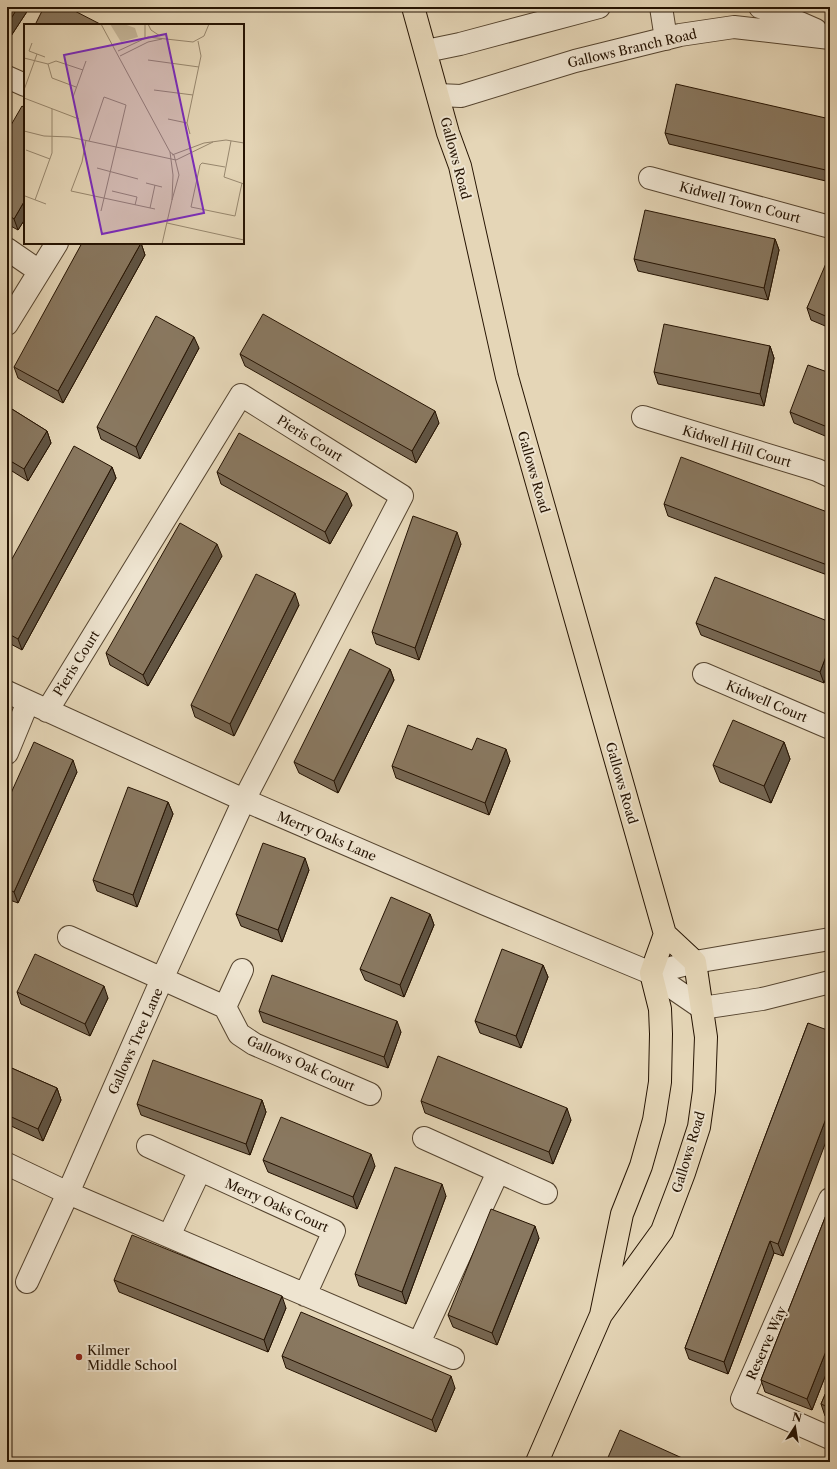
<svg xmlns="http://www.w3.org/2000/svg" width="837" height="1469" font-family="'Libre Caslon Text',serif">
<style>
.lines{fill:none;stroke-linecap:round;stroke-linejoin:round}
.minor-casing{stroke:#55442f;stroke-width:24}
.major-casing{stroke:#251302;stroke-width:24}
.minor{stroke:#eee4d0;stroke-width:22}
.major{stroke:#e5d6b7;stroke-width:22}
.wall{fill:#766753;stroke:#251302}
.shaded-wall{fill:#605443;stroke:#251302}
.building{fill:#897860;stroke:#251302}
.poi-dot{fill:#8f2418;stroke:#eee4d0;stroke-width:1.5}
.labels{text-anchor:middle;stroke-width:4;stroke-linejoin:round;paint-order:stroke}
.street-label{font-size:13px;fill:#251302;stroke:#eee4d0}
.poi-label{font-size:13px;fill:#251302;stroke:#eee4d0;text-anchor:start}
.inset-road{fill:none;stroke:#98886f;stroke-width:1}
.view{fill:#7b2cbf;fill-opacity:0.15;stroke:#7b2cbf;stroke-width:2}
.inset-edge{fill:none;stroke:#251302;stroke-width:2}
</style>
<rect width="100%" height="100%" fill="#e5d6b7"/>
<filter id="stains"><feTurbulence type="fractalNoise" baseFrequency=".005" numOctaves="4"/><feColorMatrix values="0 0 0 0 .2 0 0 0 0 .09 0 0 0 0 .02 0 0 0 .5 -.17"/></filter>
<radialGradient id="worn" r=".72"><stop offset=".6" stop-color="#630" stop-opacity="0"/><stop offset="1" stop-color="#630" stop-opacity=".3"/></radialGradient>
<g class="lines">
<g class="minor-casing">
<path id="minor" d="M 661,7 L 666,39
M 760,7 L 775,12 L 816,30
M 426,51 L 460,44 L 599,7
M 7,77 L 25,85
M 438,95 L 461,96 L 575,61 L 680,35 L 734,27 L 830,38
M 650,178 L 830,227
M 7,249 L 39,271
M 7,324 L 57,243
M 643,417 L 817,470 L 830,476
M 704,674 L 830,728
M 7,692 L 244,800 L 485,904 L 651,973 L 702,1008 L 762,999 L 830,982
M 7,753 L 28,702
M 69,937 L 225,1007 L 239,1034 L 254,1044 L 370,1094
M 651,973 L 695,962 L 830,939
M 225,1007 L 242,970
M 424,1138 L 546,1193
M 148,1146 L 334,1231 L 305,1295
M 7,1164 L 68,1193 L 453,1358
M 830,1199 L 742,1399 L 830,1438
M 169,1236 L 200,1170
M 27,1282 L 68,1193 L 162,979 L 244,800 L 402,496 L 241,395 L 47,711
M 419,1343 L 498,1172"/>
</g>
<g class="major-casing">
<path id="major" d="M 413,7 L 448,133 L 460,166 L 507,377 L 665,934 L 695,962 L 706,1037 L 704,1091 L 699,1127 L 684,1173 L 662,1231 L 601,1315
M 537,1462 L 601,1315 L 622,1214 L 641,1166 L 654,1120 L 660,1082 L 661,1034 L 660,1009 L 651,973 L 665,934"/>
</g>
<use href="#minor" class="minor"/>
<use href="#major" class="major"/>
</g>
<path class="wall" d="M 7,7 L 30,7 L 9,39 L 7,38 Z
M 25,108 L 25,219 L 18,230 L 7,224 L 7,132 Z
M 830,119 L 830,182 L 669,144 L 665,133 Z
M 775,239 L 779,250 L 768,300 L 638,271 L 634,259 Z
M 141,243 L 145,255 L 63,403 L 18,378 L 14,367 Z
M 830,262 L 830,328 L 811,320 L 807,308 Z
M 770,346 L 774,358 L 764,406 L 658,384 L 654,372 Z
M 199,348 L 140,459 L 101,439 L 97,427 Z
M 240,354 L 439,423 L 416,463 L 245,366 Z
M 830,373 L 830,438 L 794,423 L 790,412 Z
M 7,406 L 47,431 L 51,443 L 28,481 L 7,468 Z
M 112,467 L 116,478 L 22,650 L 7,642 L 7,568 Z
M 217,472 L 352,505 L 330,544 L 221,484 Z
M 664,504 L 830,513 L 830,576 L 668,516 Z
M 461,544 L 419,660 L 376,644 L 372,632 Z
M 222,556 L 148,686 L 110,665 L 106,653 Z
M 299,605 L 234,736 L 195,717 L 191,705 Z
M 830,622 L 824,683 L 701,635 L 696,623 Z
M 390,669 L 394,680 L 338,793 L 299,773 L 294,762 Z
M 784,742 L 790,759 L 771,803 L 720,782 L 713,765 Z
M 472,750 L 510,761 L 489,815 L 396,778 L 392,766 Z
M 77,772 L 18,903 L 7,899 L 7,802 Z
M 168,802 L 173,814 L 137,907 L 97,891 L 93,880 Z
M 309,870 L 282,942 L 241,926 L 236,914 Z
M 430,914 L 434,925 L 404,997 L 365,980 L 360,969 Z
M 543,965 L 548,977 L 521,1048 L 480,1033 L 475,1021 Z
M 17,992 L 108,998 L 90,1036 L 21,1004 Z
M 259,1011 L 401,1032 L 388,1068 L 263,1022 Z
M 808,1023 L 783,1256 L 774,1253 L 728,1374 L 689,1359 L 685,1348 Z
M 7,1066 L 57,1088 L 61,1100 L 43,1141 L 7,1124 Z
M 262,1100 L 266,1112 L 250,1155 L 141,1115 L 137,1104 Z
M 421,1101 L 571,1120 L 553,1164 L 425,1113 Z
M 263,1160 L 375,1166 L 357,1209 L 268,1172 Z
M 446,1196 L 406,1304 L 359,1286 L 355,1274 Z
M 830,1205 L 830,1364 L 812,1410 L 765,1392 L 761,1380 Z
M 539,1238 L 497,1345 L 453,1327 L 448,1315 Z
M 114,1280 L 286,1308 L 268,1352 L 119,1292 Z
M 282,1356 L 455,1388 L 436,1432 L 286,1368 Z
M 830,1383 L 830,1418 L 825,1416 L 821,1404 Z"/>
<path class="shaded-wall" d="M 18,7 L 30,7 L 9,39 L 7,32 L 7,25 Z
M 25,200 L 25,219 L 18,230 L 14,219 Z
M 775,239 L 779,250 L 768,300 L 764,288 Z
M 141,243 L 145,255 L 63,403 L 58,391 Z
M 194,337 L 199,348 L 140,459 L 136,447 Z
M 770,346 L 774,358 L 764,406 L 760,394 Z
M 435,411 L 439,423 L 416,463 L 412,451 Z
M 47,431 L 51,443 L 28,481 L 24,469 Z
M 112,467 L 116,478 L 22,650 L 18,639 Z
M 347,493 L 352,505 L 330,544 L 325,532 Z
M 457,532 L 461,544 L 419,660 L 415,648 Z
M 217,544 L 222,556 L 148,686 L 143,675 Z
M 295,593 L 299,605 L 234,736 L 230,724 Z
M 830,646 L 830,668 L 824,683 L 820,672 Z
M 390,669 L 394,680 L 338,793 L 334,781 Z
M 784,742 L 790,759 L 771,803 L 764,786 Z
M 506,749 L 510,761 L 489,815 L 485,803 Z
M 73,760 L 77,772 L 18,903 L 14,892 Z
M 168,802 L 173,814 L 137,907 L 133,895 Z
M 305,858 L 309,870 L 282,942 L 278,930 Z
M 430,914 L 434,925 L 404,997 L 400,985 Z
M 543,965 L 548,977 L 521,1048 L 516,1036 Z
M 104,986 L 108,998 L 90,1036 L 85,1024 Z
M 397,1021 L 401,1032 L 388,1068 L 384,1057 Z
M 57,1088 L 61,1100 L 43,1141 L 38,1129 Z
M 262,1100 L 266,1112 L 250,1155 L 246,1144 Z
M 567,1108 L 571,1120 L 553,1164 L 549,1152 Z
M 830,1108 L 830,1131 L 783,1256 L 778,1244 Z
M 371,1154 L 375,1166 L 357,1209 L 353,1197 Z
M 442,1184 L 446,1196 L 406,1304 L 402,1292 Z
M 535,1226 L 539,1238 L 497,1345 L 492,1333 Z
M 770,1241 L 774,1253 L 728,1374 L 724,1362 Z
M 282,1296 L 286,1308 L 268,1352 L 264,1340 Z
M 830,1341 L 830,1364 L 812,1410 L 807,1399 Z
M 451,1376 L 455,1388 L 436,1432 L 432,1420 Z"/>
<path class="building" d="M 7,7 L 18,7 L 7,25 Z
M 44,7 L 67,7 L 102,25 L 35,25 Z
M 676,84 L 830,119 L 830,171 L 665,133 Z
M 22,106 L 25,108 L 25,200 L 14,219 L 7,214 L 7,132 Z
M 645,210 L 775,239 L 764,288 L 634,259 Z
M 82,243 L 141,243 L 58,391 L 14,367 Z
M 827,261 L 830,262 L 830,318 L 807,308 Z
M 263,314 L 435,411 L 412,451 L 240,354 Z
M 156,316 L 194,337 L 136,447 L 97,427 Z
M 664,324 L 770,346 L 760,394 L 654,372 Z
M 808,365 L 830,373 L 830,428 L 790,412 Z
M 7,406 L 47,431 L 24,469 L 7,459 Z
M 239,433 L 347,493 L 325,532 L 217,472 Z
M 74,446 L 112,467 L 18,639 L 7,633 L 7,568 Z
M 681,457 L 830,513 L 830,566 L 664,504 Z
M 413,516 L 457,532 L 415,648 L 372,632 Z
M 180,523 L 217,544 L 143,675 L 106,653 Z
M 256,574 L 295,593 L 230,724 L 191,705 Z
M 715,577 L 830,622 L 830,646 L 820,672 L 696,623 Z
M 350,649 L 390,669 L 334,781 L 294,762 Z
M 733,720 L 784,742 L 764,786 L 713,765 Z
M 408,725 L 472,750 L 477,738 L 506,749 L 485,803 L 392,766 Z
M 34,742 L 73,760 L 14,892 L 7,889 L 7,802 Z
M 128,787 L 168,802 L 133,895 L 93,880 Z
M 263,843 L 305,858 L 278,930 L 236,914 Z
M 391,897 L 430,914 L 400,985 L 360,969 Z
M 502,949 L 543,965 L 516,1036 L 475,1021 Z
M 35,954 L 104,986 L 85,1024 L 17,992 Z
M 272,975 L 397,1021 L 384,1057 L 259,1011 Z
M 808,1023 L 830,1031 L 830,1108 L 778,1244 L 770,1241 L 724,1362 L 685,1348 Z
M 438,1056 L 567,1108 L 549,1152 L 421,1101 Z
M 153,1060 L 262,1100 L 246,1144 L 137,1104 Z
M 7,1066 L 57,1088 L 38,1129 L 7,1115 Z
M 281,1117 L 371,1154 L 353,1197 L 263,1160 Z
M 395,1167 L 442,1184 L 402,1292 L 355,1274 Z
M 830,1205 L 830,1341 L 807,1399 L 761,1380 Z
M 491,1209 L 535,1226 L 492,1333 L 448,1315 Z
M 132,1235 L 282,1296 L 264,1340 L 114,1280 Z
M 301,1312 L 451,1376 L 432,1420 L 282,1356 Z
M 830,1383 L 830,1408 L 821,1404 Z
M 620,1430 L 691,1462 L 606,1462 Z
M 333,1458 L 342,1462 L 331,1462 Z"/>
<circle class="poi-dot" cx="79" cy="1357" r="4"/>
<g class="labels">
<g class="street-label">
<text transform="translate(632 48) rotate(-13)" y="5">Gallows Branch Road</text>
<text transform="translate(456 158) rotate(75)" y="5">Gallows Road</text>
<text transform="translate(740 202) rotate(15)" y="5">Kidwell Town Court</text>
<text transform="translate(310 438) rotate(32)" y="5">Pieris Court</text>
<text transform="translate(737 446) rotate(17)" y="5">Kidwell Hill Court</text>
<text transform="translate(534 472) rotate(74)" y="5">Gallows Road</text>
<text transform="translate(76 663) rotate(-58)" y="5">Pieris Court</text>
<text transform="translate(767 701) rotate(23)" y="5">Kidwell Court</text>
<text transform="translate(622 783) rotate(74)" y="5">Gallows Road</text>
<text transform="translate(327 836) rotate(23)" y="5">Merry Oaks Lane</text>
<text transform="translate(135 1041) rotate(-66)" y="5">Gallows Tree Lane</text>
<text transform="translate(301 1063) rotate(24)" y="5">Gallows Oak Court</text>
<text transform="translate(688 1152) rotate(-73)" y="5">Gallows Road</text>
<text transform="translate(277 1205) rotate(24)" y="5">Merry Oaks Court</text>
<text transform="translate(766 1343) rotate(-66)" y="5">Reserve Way</text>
</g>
<g class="poi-label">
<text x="87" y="1355">Kilmer<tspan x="87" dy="15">Middle School</tspan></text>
</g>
</g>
<g transform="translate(24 24)">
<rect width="220" height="220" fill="#e5d6b7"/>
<path d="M 86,0 L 100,0 L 111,4 L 114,13 L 97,18 Z" fill="#c4b598"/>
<path class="inset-road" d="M 77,0 L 146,128 L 150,131 L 155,151 L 148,176M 121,0 L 121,15M 124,0 L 127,6 L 136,12M 8,19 L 5,27 L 21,33M 94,27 L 124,13 L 169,18 L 180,12 L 185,0M 96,32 L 124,18 L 138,15M 0,34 L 24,40 L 32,37 L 59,46M 124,36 L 175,43M 24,40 L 28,54 L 52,63M 0,66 L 13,30M 130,66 L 169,71M 49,73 L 62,37M 0,74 L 55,95M 144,95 L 163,99M 0,107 L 20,112 L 46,113 L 152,136 L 189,118M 166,110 L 163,99 L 177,32 L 174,17M 62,116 L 58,138 L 47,167 L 131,185M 65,117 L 80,73 L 102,81 L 77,187M 207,117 L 200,153 L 220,160M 2,126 L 26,135M 148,131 L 180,119 L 202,116 L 220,119M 201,143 L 178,139 L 176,141 L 167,183 L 211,192 L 218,159M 73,144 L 114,155M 122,159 L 138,163M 88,167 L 113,173 L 111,181M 1,172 L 22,180M 11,176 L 28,129 L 28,85M 126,184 L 131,161M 143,199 L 220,216M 138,220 L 148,176 L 149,151 L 146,128"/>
<path class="view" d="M 142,10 L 180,189 L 78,210 L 40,31 Z"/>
<rect width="220" height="220" class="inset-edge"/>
</g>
<rect width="837" height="1469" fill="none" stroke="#e5d6b7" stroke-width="24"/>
<rect x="8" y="8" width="821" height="1453" fill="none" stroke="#251302" stroke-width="2"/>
<rect x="12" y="12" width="813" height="1445" fill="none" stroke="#251302"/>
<g transform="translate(795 1427) rotate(12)" stroke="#eee4d0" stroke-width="3" paint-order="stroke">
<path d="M0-3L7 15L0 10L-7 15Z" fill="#251302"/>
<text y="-6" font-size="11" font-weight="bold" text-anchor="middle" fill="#251302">N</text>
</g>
<rect width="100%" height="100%" filter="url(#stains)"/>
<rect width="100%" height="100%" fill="url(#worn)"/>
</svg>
